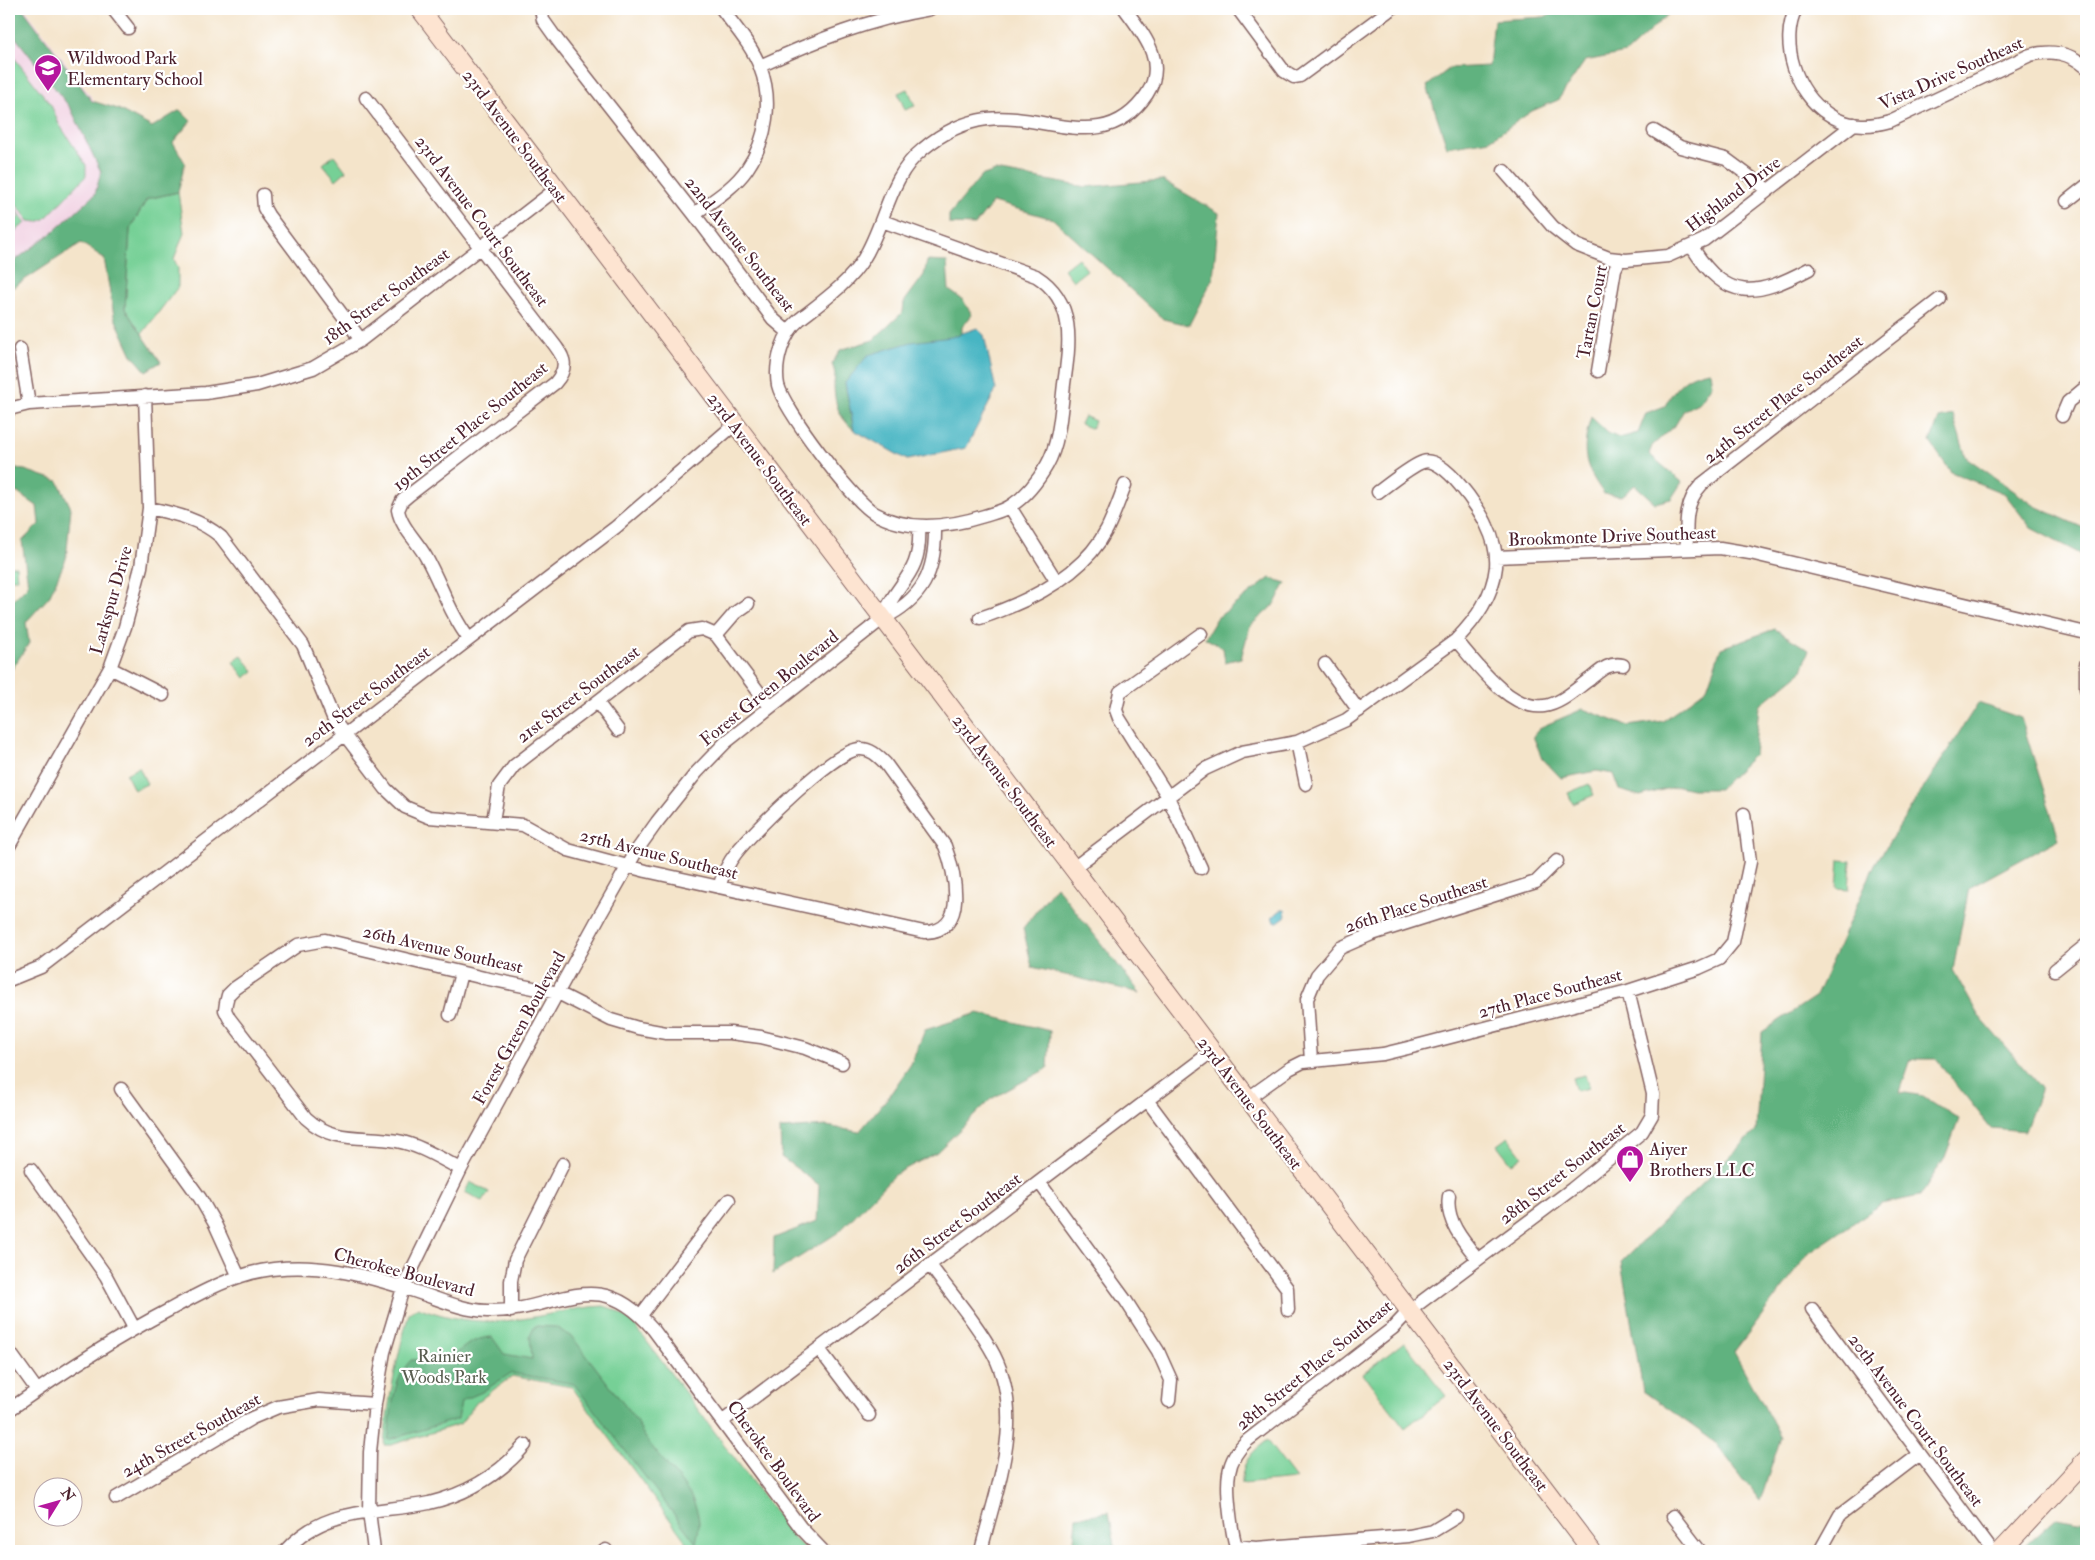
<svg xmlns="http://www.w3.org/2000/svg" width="2095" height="1560" font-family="'IM FELL Double Pica',serif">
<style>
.built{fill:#f1d0e2}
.green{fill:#76d096;stroke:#607860}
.forest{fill:#60b27f;stroke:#556855}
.water{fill:#47b5c3;stroke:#486a77}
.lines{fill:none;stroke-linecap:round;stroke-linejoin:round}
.street-casing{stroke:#866463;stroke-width:15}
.secondary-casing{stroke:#866463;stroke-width:20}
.street{stroke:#fff;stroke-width:12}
.secondary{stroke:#fde4d1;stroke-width:18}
.labels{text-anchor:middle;stroke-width:4.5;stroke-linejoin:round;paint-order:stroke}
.poi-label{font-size:18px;fill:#4a1f2b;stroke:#fff;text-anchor:start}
.street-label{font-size:18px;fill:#4a1f2b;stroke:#fff}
.park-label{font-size:18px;fill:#595d50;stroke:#fff}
</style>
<rect width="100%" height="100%" fill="#fff"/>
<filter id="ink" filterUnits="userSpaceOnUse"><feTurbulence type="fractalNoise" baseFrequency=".02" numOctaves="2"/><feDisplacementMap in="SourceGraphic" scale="10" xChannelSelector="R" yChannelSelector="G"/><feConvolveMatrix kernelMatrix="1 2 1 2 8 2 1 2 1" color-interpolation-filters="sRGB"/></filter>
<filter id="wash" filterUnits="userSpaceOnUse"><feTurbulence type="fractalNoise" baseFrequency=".0096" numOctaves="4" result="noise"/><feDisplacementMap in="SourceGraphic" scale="20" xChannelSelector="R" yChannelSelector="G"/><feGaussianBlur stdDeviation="1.12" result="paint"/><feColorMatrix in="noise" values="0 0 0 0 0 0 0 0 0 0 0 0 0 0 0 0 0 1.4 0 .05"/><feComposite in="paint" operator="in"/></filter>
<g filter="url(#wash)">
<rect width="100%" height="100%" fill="#f4e4ca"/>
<path class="built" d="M 9,9 L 25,9 L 150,175 L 9,281 Z"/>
<path class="green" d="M 9,51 L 51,105 L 59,124 L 86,165 L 86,176 L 45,219 L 38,222 L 29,221 L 9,195 Z
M 908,89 L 915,106 L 905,110 L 898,93 Z
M 334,155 L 346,171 L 336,180 L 323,164 Z
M 178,192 L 184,233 L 174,259 L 178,268 L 178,287 L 142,334 L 125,309 L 130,229 L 147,199 Z
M 9,199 L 26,223 L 15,231 L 13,229 L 10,231 L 9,224 L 20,217 L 9,203 Z
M 1078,258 L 1087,270 L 1073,281 L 1064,269 Z
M 1084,416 L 1095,421 L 1092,429 L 1080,424 Z
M 9,566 L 16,566 L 17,579 L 9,579 Z
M 241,655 L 254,671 L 245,678 L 233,662 Z
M 139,767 L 147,784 L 134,790 L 126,774 Z
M 1589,784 L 1594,795 L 1573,804 L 1568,793 Z
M 1839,860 L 1851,861 L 1849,889 L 1837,888 Z
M 1585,1075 L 1589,1088 L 1576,1091 L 1572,1078 Z
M 1508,1137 L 1522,1156 L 1512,1164 L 1497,1145 Z
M 470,1182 L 489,1192 L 483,1202 L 465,1192 Z
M 604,1306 L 616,1310 L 633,1323 L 795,1539 L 807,1551 L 693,1551 L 572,1387 L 512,1376 L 477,1402 L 460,1424 L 391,1445 L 384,1445 C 388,1400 397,1357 409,1313 L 418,1307 C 448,1319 481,1324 513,1320 C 544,1317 573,1307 604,1306 Z
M 1404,1342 L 1446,1396 L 1405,1428 L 1363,1374 Z
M 1267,1441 L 1296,1479 L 1242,1484 C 1241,1463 1251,1452 1267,1441 Z"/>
<path class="forest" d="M 9,9 L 23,9 L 92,101 L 118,109 L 152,127 L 180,110 L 191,121 L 173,142 L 185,163 L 178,192 L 147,199 L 130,229 L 125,309 L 161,362 L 146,371 L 132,355 L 114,316 L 104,258 L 81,243 L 9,290 L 9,265 L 53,232 L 95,194 L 101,172 L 71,109 L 9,29 Z
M 1562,9 L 1674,9 L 1626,53 L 1585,61 L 1558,100 L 1532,111 L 1490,140 L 1447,147 L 1427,86 L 1450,68 L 1489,66 L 1494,20 L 1544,17 Z
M 995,171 L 1086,187 L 1162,180 L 1219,213 L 1213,278 L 1189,325 L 1163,319 L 1053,219 L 993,202 L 975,225 L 949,224 L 949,215 L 981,176 Z
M 927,261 L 947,262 L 949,290 L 963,300 L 972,315 L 962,327 L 962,333 L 845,383 L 854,430 C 840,418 835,407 834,387 C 834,375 837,377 832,364 L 840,350 L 873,340 L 903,312 L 904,302 L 924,275 Z
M 1710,371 L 1712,385 L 1700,402 L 1684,410 L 1676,424 L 1652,446 L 1649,454 L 1682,482 L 1671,499 L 1655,503 L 1635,485 L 1622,496 L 1604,494 C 1583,465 1581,451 1591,417 L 1608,433 L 1619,438 L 1638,433 L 1646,413 L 1665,406 C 1675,386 1687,374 1710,371 Z
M 1953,415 L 1966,457 L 2035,506 L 2086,529 L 2086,557 L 2031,528 L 2005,494 L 1951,472 L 1930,442 L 1939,418 Z
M 9,468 L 25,470 L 58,481 L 71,508 L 66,559 L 49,597 L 26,622 L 29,643 L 9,674 L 9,604 L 28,585 L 22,541 L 39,524 L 37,506 L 18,493 L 9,491 Z
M 1270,578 L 1286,583 L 1274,605 L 1250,626 L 1241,658 L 1225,662 L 1223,648 L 1205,638 L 1217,618 Z
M 1775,629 L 1809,650 L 1802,671 L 1759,706 L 1754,755 L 1719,789 L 1692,789 L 1678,786 L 1640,796 L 1619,790 L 1613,774 L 1597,771 L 1561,778 L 1542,758 L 1533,736 L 1541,727 L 1583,709 L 1628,726 L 1663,721 L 1707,688 L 1721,648 Z
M 1978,703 L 2021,718 L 2059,839 L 1969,888 L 1953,970 L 1978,1015 L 2041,1088 L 2025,1131 L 1991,1128 L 1936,1059 L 1911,1059 L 1900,1092 L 1923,1096 L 1959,1119 L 1945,1157 L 1920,1196 L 1881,1204 L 1808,1254 L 1734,1352 L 1781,1437 L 1760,1501 L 1715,1442 L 1643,1391 L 1621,1262 L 1756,1131 L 1762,1032 L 1816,996 L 1875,864 Z
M 1056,886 L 1140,993 L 1032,967 L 1023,928 Z
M 978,1013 L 1050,1031 L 1048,1068 L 991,1099 L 937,1152 L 894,1175 L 839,1232 L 773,1274 L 774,1238 L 817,1221 L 819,1185 L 781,1157 L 780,1129 L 827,1126 L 859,1132 L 889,1096 L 911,1064 L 925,1030 Z
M 535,1326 L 556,1327 L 573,1338 L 636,1420 C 649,1455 699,1487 699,1524 C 699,1530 697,1537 696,1543 L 574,1384 L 511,1373 L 482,1392 L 461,1401 L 458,1419 L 388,1440 C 392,1412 391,1381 411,1360 L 434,1359 L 447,1363 C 461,1349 471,1338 492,1337 L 504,1354 L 532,1359 L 530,1336 Z
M 1109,1512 L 1116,1551 L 1073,1551 L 1076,1517 Z
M 2057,1517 L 2086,1522 L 2086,1551 L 2019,1551 Z"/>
<path class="water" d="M 977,328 L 984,335 L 996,390 L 966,448 L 907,460 L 854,430 L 845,383 L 868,355 L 911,342 L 951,337 Z
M 1281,910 L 1285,910 L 1286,916 L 1278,922 L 1274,922 L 1272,917 Z"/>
</g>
<g filter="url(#ink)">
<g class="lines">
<g class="street-casing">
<path id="street" d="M 113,9 L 128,28
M 541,9 L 543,20 L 558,41 L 694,214 L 773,319 L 788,332
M 1238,9 L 1284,71 L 1294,77 L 1300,76 L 1391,9
M 1796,9 C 1779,42 1796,94 1828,114 C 1846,127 1870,127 1890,121 L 2030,55 C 2051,50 2069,52 2086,67
M 760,66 C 814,41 870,19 930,9
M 366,98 L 546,334 C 560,352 573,363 555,383 L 409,495 L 402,501 L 398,510 C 401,527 417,541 426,557 C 441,584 450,614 469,639
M 1654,131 L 1680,147 L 1726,159 L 1768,190
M 1504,171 L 1553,227 L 1576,245 L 1609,258 L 1626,260 L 1668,256 L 1704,240 L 1854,124
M 263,195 L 264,208 L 268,215 L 361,340
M 2067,201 L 2086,186
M 694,214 C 712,201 734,188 747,169 C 767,140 773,100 760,67 C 752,46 735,27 722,9
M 882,221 L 1036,276 C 1076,301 1070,343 1064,384 C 1061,409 1060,442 1047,465 C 1039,479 1026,496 1012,505 C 1004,511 993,513 984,516 C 949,527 907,532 874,513 C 852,499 784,410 778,385 C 774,363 783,333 800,319 C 823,301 849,283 864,258 C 886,222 889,176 923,149 C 941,134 964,122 987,119 C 1045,112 1105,157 1147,94 C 1168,62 1143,34 1125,9
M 1692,247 C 1727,303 1756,297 1809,269
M 20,349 L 29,404
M 1598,371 L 1615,269 L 1620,259
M 9,409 L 29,404 L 206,393 L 257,385 L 313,368 L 361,340 L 555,190
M 2062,416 L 2068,402 L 2086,387
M 1010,507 L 1057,582
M 149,508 C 176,514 200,519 221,537 L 303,645 L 335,722 L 386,789 L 405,807 L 429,817 L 523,825 L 568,850 L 646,871 L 924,932 C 969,933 955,873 945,846 L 885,763 C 878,756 870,748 859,749 C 834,751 753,831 736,853 C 728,863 723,874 719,887
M 1687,549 C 1686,524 1684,503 1702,484 L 1940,299
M 1496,557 L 1720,548 L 1750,553 L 2086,633
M 980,618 C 1028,602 1083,576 1107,529 C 1114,515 1119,500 1125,485
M 882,619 C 897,579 922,578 919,526
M 716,635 L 735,613 L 748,604
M 1456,640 C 1476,663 1510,711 1544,706 C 1561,704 1577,688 1590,679 C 1601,670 1609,662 1623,665
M 1325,664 L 1359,711
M 2086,664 L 2086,689
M 110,668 L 163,695
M 597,702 L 618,730
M 1297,742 L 1306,784
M 493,821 L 499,786 L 514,766 L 689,631 L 702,629 L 716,635 L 770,707
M 9,846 L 110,668 L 125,627 L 141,567 L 149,508 L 145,396
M 1201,868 L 1167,795 L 1119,718 L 1116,710 L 1120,692 L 1201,634
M 1072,869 L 1205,769 L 1242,752 L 1297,742 L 1346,720 L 1456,640 C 1476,619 1493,596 1496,567 C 1497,554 1493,538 1487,526 C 1480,509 1443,455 1423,462 C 1412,465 1388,485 1378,492
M 2055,970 L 2086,945
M 9,980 L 41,967 L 616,527 L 734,425
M 450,1015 L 461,973
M 1311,1061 L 1307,999 L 1317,975 L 1340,948 L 1372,934 L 1536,882 L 1557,861
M 121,1089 L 200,1198 L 215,1224 L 239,1277
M 1247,1099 L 1289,1069 L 1303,1062 L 1383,1054 L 1412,1047 L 1628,991 L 1699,968 L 1719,959 L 1733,942 L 1750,862 L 1744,814
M 1147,1100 L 1287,1288 L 1288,1310
M 461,1169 C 441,1159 420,1145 397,1141 C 363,1135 334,1144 306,1118 L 229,1018 L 225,1010 L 226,1003 L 228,995 L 235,988 L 298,945 L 325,940 L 484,978 L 558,993 L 611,1020 L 638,1028 L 666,1033 L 730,1033 L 761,1037 L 805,1048 L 842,1063
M 31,1170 L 106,1276 L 134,1328
M 1039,1182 L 1126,1301 L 1158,1351 L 1171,1380 L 1169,1401
M 1449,1196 C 1445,1220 1463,1241 1478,1259
M 930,1265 C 951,1294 977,1323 994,1355 C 1026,1418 996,1488 981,1551
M 1812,1309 L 1992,1551
M 511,1311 L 511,1281 L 515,1260 L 563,1164
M 641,1315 L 729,1200
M 819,1349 L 869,1415
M 9,1351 L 37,1390
M 9,1410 C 60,1374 113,1339 169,1310 C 196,1295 222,1281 251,1273 C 279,1266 309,1266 338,1271 C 363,1275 390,1283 414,1291 C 439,1299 461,1310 487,1311 C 558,1313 595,1261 653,1329 L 801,1528 L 823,1551
M 723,1421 L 1211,1052
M 116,1498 L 252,1418 L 278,1407 L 319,1400 L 375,1404
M 1673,1516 L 1700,1551
M 1456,1517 L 1433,1531 L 1409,1536 L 1256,1548 L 1236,1546 C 1231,1530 1226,1489 1229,1473 C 1231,1459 1238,1449 1248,1440 L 1393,1328 L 1409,1311 L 1572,1189 L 1642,1132 L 1652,1115 L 1653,1094 L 1628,991
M 285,1551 C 325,1506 375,1514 429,1503 C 468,1494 499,1475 525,1445
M 374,1551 L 369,1511 L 370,1452 L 375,1404 L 384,1352 L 403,1288 L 461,1169 L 600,915 L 637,850 L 657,822 L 697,772 L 726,742 L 882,619 C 923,599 936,572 935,526
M 604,1551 L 606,1550
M 1820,1551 L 1840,1515 L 1920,1454"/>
</g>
<g class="secondary-casing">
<path id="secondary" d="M 420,9 L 1592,1551
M 2001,1551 L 2086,1460"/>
</g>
<use href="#street" class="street"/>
<use href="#secondary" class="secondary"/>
</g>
</g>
<defs>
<g id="school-pin" transform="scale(1.4375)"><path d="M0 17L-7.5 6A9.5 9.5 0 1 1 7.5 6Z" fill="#b5179e" stroke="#fff"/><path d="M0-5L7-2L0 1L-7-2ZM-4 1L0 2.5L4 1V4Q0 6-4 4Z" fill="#fff"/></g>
<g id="shop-pin" transform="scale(1.4375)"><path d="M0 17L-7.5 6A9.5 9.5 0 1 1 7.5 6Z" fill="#b5179e" stroke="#fff"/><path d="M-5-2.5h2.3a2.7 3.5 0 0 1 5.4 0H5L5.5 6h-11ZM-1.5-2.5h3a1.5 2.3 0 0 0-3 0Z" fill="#fff"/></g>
</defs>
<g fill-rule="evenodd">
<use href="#school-pin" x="48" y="68"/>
<use href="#shop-pin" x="1630" y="1159"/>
</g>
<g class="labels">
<g class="poi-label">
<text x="67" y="64">Wildwood Park<tspan x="67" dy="21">Elementary School</tspan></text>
<text x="1649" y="1155">Aiyer<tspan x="1649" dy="21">Brothers LLC</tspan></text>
</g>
<g class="street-label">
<text transform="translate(1951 73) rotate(-24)" y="6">Vista Drive Southeast</text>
<text transform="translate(515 136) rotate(53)" y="6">23rd Avenue Southeast</text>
<text transform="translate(1733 194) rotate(-37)" y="6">Highland Drive</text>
<text transform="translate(482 221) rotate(53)" y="6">23rd Avenue Court Southeast</text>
<text transform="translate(740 244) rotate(52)" y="6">22nd Avenue Southeast</text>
<text transform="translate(386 296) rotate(-36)" y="6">18th Street Southeast</text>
<text transform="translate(1592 312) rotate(-79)" y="6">Tartan Court</text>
<text transform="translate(1783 399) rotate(-38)" y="6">24th Street Place Southeast</text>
<text transform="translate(470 426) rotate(-39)" y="6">19th Street Place Southeast</text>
<text transform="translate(760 459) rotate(53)" y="6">23rd Avenue Southeast</text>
<text transform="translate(1612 536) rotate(-2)" y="6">Brookmonte Drive Southeast</text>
<text transform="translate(111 600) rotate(-74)" y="6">Larkspur Drive</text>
<text transform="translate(769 688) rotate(-39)" y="6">Forest Green Boulevard</text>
<text transform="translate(578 694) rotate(-37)" y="6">21st Street Southeast</text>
<text transform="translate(366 696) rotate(-37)" y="6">20th Street Southeast</text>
<text transform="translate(1005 781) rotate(53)" y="6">23rd Avenue Southeast</text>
<text transform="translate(659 854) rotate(14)" y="6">25th Avenue Southeast</text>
<text transform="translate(1416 904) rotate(-18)" y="6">26th Place Southeast</text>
<text transform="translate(443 949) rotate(13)" y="6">26th Avenue Southeast</text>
<text transform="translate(1550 993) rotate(-15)" y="6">27th Place Southeast</text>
<text transform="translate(519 1028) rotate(-61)" y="6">Forest Green Boulevard</text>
<text transform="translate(1250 1103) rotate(53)" y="6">23rd Avenue Southeast</text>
<text transform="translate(1562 1173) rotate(-38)" y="6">28th Street Southeast</text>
<text transform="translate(957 1223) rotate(-37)" y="6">26th Street Southeast</text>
<text transform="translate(404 1272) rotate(15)" y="6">Cherokee Boulevard</text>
<text transform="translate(1314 1365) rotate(-39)" y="6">28th Street Place Southeast</text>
<text transform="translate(1916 1420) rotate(53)" y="6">20th Avenue Court Southeast</text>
<text transform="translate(1496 1425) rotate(53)" y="6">23rd Avenue Southeast</text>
<text transform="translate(191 1435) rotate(-29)" y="6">24th Street Southeast</text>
<text transform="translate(774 1461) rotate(54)" y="6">Cherokee Boulevard</text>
</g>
<g class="park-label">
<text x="444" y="1362">Rainier<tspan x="444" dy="21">Woods Park</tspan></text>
</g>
</g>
<rect width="2095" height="1560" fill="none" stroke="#fff" stroke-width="30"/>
<g transform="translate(58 1502) rotate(53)"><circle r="24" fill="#ffffff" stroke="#b7a5aa"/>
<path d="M0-4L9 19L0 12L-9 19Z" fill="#b5179e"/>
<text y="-8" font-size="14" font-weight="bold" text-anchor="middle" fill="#4a1f2b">N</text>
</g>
</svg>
